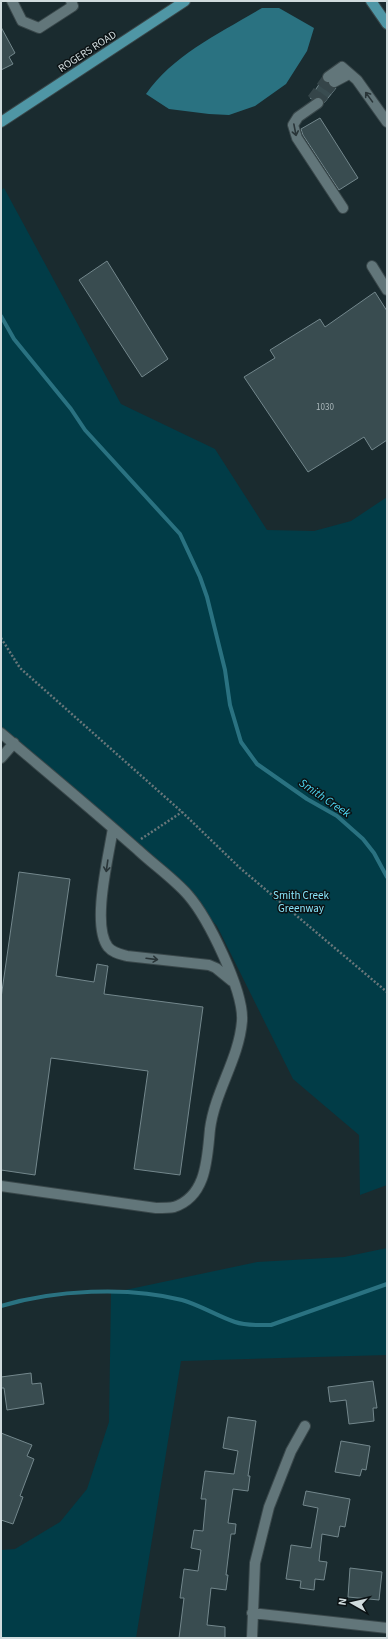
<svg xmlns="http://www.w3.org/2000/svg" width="388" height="1639" font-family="'Source Sans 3',sans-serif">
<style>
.green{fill:#013c47}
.water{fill:#2a7281}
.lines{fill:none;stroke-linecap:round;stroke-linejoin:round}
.stream{stroke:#2a7281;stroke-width:4}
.building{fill:#394c50;stroke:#73878c}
.minor-tunnel{stroke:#354549;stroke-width:10;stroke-dasharray:10 5;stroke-linecap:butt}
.minor-casing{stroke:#39474a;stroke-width:12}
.major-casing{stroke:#39474a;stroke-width:12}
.path{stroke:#69777a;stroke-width:2.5;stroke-dasharray:2 2;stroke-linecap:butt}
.minor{stroke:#62767a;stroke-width:10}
.major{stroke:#4f96a5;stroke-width:10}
.oneway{stroke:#293538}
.labels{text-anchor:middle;stroke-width:3;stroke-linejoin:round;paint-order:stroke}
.number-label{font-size:9px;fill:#aab7ba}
.street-label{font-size:11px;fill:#d0dbdd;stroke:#0b1214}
.park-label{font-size:11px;fill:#89e4f9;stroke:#0b1214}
.water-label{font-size:12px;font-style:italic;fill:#4dd7f2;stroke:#0b1214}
</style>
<rect width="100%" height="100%" fill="#1a2b2f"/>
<path class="green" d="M 4,188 L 121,404 L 215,449 L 267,530 L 314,531 L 351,521 L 387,497 L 387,1185 L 360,1195 L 359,1135 L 293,1079 L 217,926 L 189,895 L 1,733 L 1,190 Z
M 387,1248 L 387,1355 L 181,1361 L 136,1638 L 1,1638 L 1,1550 L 15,1549 L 60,1522 L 87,1489 L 109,1422 L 111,1293 L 257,1262 L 344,1257 Z"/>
<path class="water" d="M 262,8 L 279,8 L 314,28 L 307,51 L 286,84 L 255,106 L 229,115 L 209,114 L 169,109 L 146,94 C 173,55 222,32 262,8 Z"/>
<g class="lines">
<path class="stream" d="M 1,316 L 14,339 L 71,409 L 85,430 L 180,534 L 200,577 L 207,597 L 225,670 L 230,705 L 241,742 L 257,764 L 307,799 L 337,816 L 363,839 L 374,853 L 387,877
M 1,1306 C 54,1290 128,1286 182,1300 C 200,1305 217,1316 235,1322 C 247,1326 259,1325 271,1325 L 387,1284"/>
</g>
<path class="building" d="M 1,27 L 15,53 L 9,57 L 13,64 L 1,70 Z
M 322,80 L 331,88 L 336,88 L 324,103 L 320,97 L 312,99 L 310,98 Z
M 320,118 L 358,178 L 339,190 L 303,135 L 301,129 Z
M 107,261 L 168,359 L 142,377 L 79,280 Z
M 375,292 L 387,311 L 387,440 L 372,450 L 364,437 L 308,472 L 244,377 L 275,358 L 270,350 L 320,319 L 325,327 Z
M 19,872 L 70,879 L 56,976 L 94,982 L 97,964 L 108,966 L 104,994 L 203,1007 L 180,1175 L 134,1169 L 148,1071 L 51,1058 L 35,1175 L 1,1170 L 1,998 Z
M 31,1373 L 32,1384 L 41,1383 L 44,1404 L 7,1410 L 4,1388 L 1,1388 L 1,1377 Z
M 373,1381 L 377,1408 L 373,1408 L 374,1421 L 349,1424 L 346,1400 L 330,1402 L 328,1387 Z
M 228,1417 L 256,1421 L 248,1476 L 250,1476 L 248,1491 L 233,1489 L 228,1523 L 236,1524 L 235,1534 L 231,1534 L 226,1575 L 228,1575 L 226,1590 L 211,1588 L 207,1625 L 225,1627 L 225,1638 L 179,1638 L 184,1598 L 180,1598 L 184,1569 L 198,1571 L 201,1550 L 191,1548 L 194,1530 L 203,1531 L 206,1499 L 201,1499 L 205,1471 L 234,1474 L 238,1451 L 223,1448 Z
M 1,1433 L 32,1445 L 27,1456 L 34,1459 L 20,1496 L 23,1497 L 13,1524 L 1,1520 Z
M 341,1441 L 370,1446 L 366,1470 L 362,1469 L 360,1476 L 335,1472 Z
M 306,1491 L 350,1499 L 345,1527 L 340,1526 L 338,1537 L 322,1534 L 319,1561 L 327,1562 L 324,1580 L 315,1579 L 314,1590 L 300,1588 L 301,1581 L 286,1579 L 291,1545 L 311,1548 L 318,1508 L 303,1505 Z
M 350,1568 L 382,1572 L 379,1600 L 348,1597 Z"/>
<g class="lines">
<path class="minor-tunnel" d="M 312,99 L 328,77
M 318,103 L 334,82"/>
<g class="minor-casing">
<path id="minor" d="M 12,1 L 22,21 L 39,28 L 73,6 L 71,1
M 328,77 L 342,67 L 357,80 L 387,122
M 334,82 L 349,74
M 318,103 L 298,117 L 293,125 L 297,138 L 343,208
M 372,266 L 387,290
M 1,733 C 47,772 93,810 138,850 C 154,865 174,879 188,895 C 208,918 244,991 242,1021 C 239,1059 215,1091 210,1129 C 207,1158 207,1196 174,1207 C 169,1208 161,1208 156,1208 L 1,1186
M 1,758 L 14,743
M 113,828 C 109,855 91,925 108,947 C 113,953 120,954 127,956 L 209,965 L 216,968 L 232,981
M 252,1613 L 387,1628
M 252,1638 L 255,1563 L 269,1507 L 291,1451 L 305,1426"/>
</g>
<g class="major-casing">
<path id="major" d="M 371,1 L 387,24
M 1,122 L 185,1"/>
</g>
<path class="path" d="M 1,638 L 20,668 L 182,812 L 240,868 L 387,992
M 141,839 L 182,812"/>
<use href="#minor" class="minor"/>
<use href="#major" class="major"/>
</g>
<defs><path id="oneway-shaft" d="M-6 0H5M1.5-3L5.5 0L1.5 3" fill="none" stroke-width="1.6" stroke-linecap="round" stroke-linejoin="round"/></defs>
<g class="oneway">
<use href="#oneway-shaft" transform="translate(369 97) rotate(-126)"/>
<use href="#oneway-shaft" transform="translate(295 130) rotate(79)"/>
<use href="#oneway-shaft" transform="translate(107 866) rotate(98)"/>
<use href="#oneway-shaft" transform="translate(152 959) rotate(7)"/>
</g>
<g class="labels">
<g class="number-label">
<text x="325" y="410">1030</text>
</g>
<g class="street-label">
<text transform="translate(87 51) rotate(-33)" y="4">ROGERS ROAD</text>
</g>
<g class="park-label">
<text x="301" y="899">Smith Creek<tspan x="301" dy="13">Greenway</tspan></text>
</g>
<g class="water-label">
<text transform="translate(325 798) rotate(34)" y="4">Smith Creek</text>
</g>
</g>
<rect width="388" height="1639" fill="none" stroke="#d0dbdd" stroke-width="4"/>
<g transform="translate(352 1603) rotate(278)" stroke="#0b1214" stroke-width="3" paint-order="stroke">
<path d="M0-3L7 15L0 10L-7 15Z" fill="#d0dbdd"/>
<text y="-6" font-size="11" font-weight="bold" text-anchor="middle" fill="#d0dbdd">N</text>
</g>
</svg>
